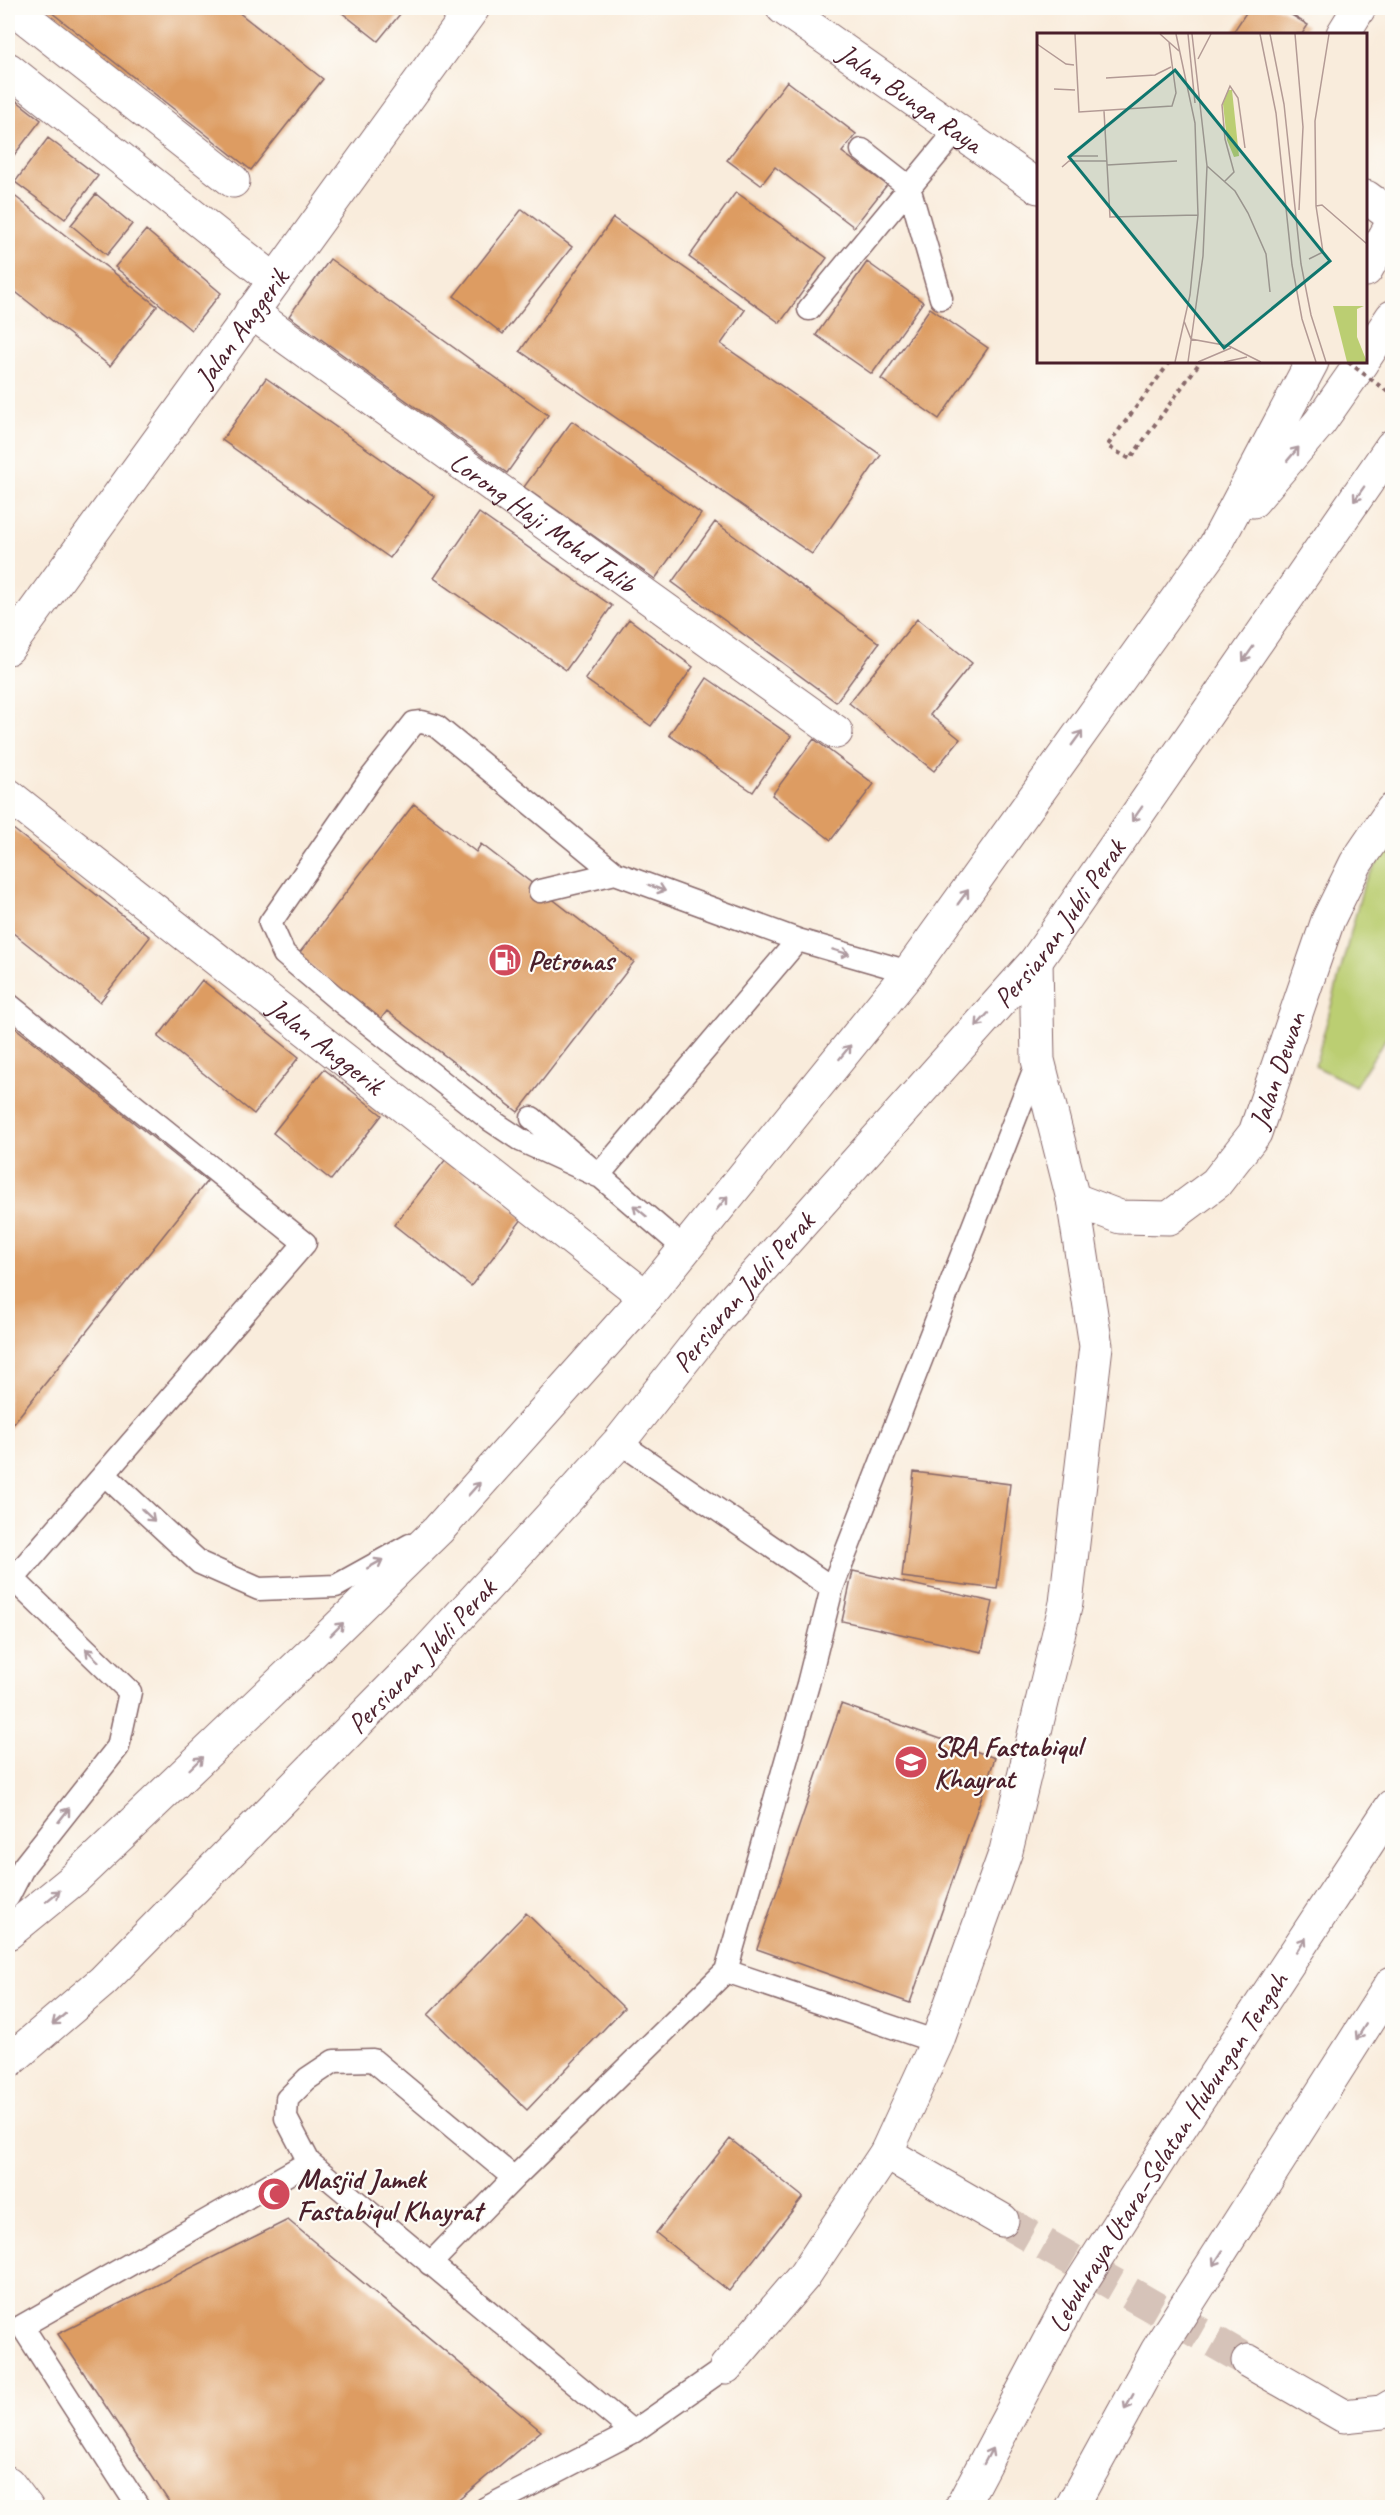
<svg xmlns="http://www.w3.org/2000/svg" width="1400" height="2515" font-family="Caveat,sans-serif">
<style>
.green{fill:#bbce72;stroke:#82764e;stroke-width:1.5}
.building{fill:#dd9c62}
.lines{fill:none;stroke-linecap:round;stroke-linejoin:round}
.street-tunnel{stroke:#d6c3b9;stroke-width:33;stroke-dasharray:33 16;stroke-linecap:butt}
.lane-casing{stroke:#876769;stroke-width:25}
.street-casing{stroke:#876769;stroke-width:35}
.primary-casing{stroke:#876769;stroke-width:35}
.highway-casing{stroke:#876769;stroke-width:35}
.path{stroke:#876769;stroke-width:4;stroke-dasharray:4.5 4.5;stroke-linecap:butt}
.lane{stroke:#fff;stroke-width:22}
.street{stroke:#fff;stroke-width:33}
.primary{stroke:#fff;stroke-width:33}
.highway{stroke:#fff;stroke-width:33}
.path-bridge{stroke:#876769;stroke-width:4;stroke-dasharray:4.5 4.5;stroke-linecap:butt}
.oneway{stroke:#ae9aa0}
.labels{text-anchor:middle;stroke-width:4.5;stroke-linejoin:round;paint-order:stroke}
.street-label{font-size:28px;fill:#4a1f2b;stroke:#fdfcf7}
.poi-label{font-size:28px;font-weight:bold;fill:#4a1f2b;stroke:#fdfcf7;text-anchor:start}
.inset-road{fill:none;stroke:#b39a95;stroke-width:1.5}
.view{fill:#0f766e;fill-opacity:0.15;stroke:#0f766e;stroke-width:3}
.inset-edge{fill:none;stroke:#4a1f2b;stroke-width:3}
</style>
<rect width="100%" height="100%" fill="#fdfcf7"/>
<filter id="ink" filterUnits="userSpaceOnUse"><feTurbulence type="fractalNoise" baseFrequency=".0167" numOctaves="2"/><feDisplacementMap in="SourceGraphic" scale="12" xChannelSelector="R" yChannelSelector="G"/><feConvolveMatrix kernelMatrix="1 2 1 2 8 2 1 2 1" color-interpolation-filters="sRGB"/></filter>
<filter id="wash" filterUnits="userSpaceOnUse"><feTurbulence type="fractalNoise" baseFrequency=".008" numOctaves="4" result="noise"/><feDisplacementMap in="SourceGraphic" scale="24" xChannelSelector="R" yChannelSelector="G"/><feGaussianBlur stdDeviation="1.35" result="paint"/><feColorMatrix in="noise" values="0 0 0 0 0 0 0 0 0 0 0 0 0 0 0 0 0 1.4 0 .05"/><feComposite in="paint" operator="in"/></filter>
<g filter="url(#wash)">
<rect width="100%" height="100%" fill="#f9ecdc"/>
<path class="green" d="M 1392,839 L 1392,1029 L 1355,1086 L 1315,1066 L 1364,883 Z"/>
<g id="blocks">
<path class="building" d="M 46,8 L 233,8 L 323,79 L 251,170 Z
M 336,8 L 405,8 L 378,41 Z
M 1249,8 L 1280,8 L 1308,25 L 1302,34 L 1232,34 Z
M 787,81 L 856,134 L 842,152 L 887,185 L 854,227 L 775,167 L 761,185 L 727,160 Z
M 8,94 L 41,120 L 8,163 Z
M 48,138 L 98,176 L 65,219 L 15,182 Z
M 8,191 L 157,306 L 110,366 L 8,286 Z
M 736,192 L 827,258 L 780,323 L 689,257 Z
M 96,194 L 132,224 L 107,255 L 71,225 Z
M 522,209 L 572,247 L 503,334 L 454,296 Z
M 613,218 L 745,310 L 721,344 L 881,455 L 812,554 L 520,351 Z
M 146,230 L 221,293 L 191,330 L 115,267 Z
M 330,259 L 548,415 L 507,473 L 289,316 Z
M 867,262 L 923,302 L 872,374 L 816,335 Z
M 930,308 L 988,348 L 939,419 L 881,379 Z
M 266,378 L 434,496 L 390,558 L 222,440 Z
M 572,421 L 701,514 L 655,579 L 524,487 Z
M 479,513 L 612,606 L 566,670 L 434,578 Z
M 715,522 L 879,643 L 836,702 L 672,582 Z
M 629,619 L 693,667 L 651,726 L 585,679 Z
M 917,619 L 972,663 L 930,715 L 960,739 L 934,771 L 849,703 Z
M 707,678 L 791,736 L 753,792 L 669,735 Z
M 814,739 L 874,784 L 831,840 L 772,795 Z
M 414,804 L 476,852 L 481,844 L 634,962 L 518,1112 L 387,1011 L 380,1020 L 297,956 Z
M 8,825 L 150,937 L 100,1002 L 8,929 Z
M 202,980 L 299,1057 L 254,1114 L 158,1037 Z
M 8,1022 L 207,1181 L 8,1430 Z
M 324,1069 L 382,1115 L 331,1180 L 273,1133 Z
M 446,1159 L 523,1218 L 471,1286 L 394,1225 Z
M 914,1472 L 1010,1484 L 997,1589 L 902,1577 Z
M 853,1571 L 993,1602 L 982,1652 L 842,1621 Z
M 841,1704 L 995,1758 L 910,2003 L 757,1949 Z
M 526,1913 L 624,2008 L 527,2110 L 428,2015 Z
M 730,2139 L 803,2197 L 729,2291 L 656,2233 Z
M 288,2220 L 541,2431 L 449,2508 L 173,2508 L 58,2334 Z"/>
</g>
</g>
<g filter="url(#ink)">
<use href="#blocks" fill-opacity="0" stroke="#876769" stroke-width="1.5"/>
<g class="lines">
<path class="street-tunnel" d="M 1002,2220 L 1248,2361"/>
<g class="lane-casing">
<path id="lane" d="M 862,150 L 909,187 L 941,298
M 809,309 L 957,130
M 615,873 L 436,726 L 422,722 L 414,723 L 370,779 L 270,923 L 284,954 L 336,998 L 489,1119 L 522,1141 L 598,1176 L 798,940
M 540,891 L 615,873 L 798,940 L 909,972
M 8,1004 L 305,1243 L 14,1578
M 532,1118 L 685,1249
M 619,1442 L 832,1588
M 105,1475 L 200,1563 L 259,1589 L 336,1586 L 410,1545
M 8,1574 L 130,1692 L 118,1747 L 24,1866 L 8,1897
M 937,2042 L 726,1971 L 808,1684 L 832,1588 L 1038,1060
M 309,2162 L 286,2118 L 287,2099 L 307,2079 L 334,2061 L 373,2060 L 514,2178 L 726,1971
M 430,2264 L 514,2178
M 633,2432 L 726,2367
M 139,2508 L 22,2326 L 309,2162 L 633,2432 L 486,2508"/>
</g>
<g class="street-casing">
<g id="street">
<path d="M 13,8 L 233,181"/>
<path id="s1" d="M 783,8 L 1038,187"/>
<path d="M 1343,34 L 1359,8"/>
<path d="M 8,69 L 274,280"/>
<path d="M 1366,197 L 1392,216"/>
<path id="s2" d="M 251,312 L 836,732"/>
<path id="s3" d="M 8,648 L 473,8"/>
<path id="s4" d="M 8,795 L 646,1297"/>
<path id="s5" d="M 1073,1199 L 1120,1217 L 1169,1218 L 1216,1183 L 1255,1133 L 1328,920 L 1356,863 L 1392,810"/>
<path d="M 886,2153 L 1002,2220"/>
<path d="M 1248,2361 L 1344,2416 L 1382,2412 L 1392,2406"/>
<path d="M 726,2367 L 804,2276 L 886,2153 L 937,2042 L 1006,1851 L 1066,1603 L 1096,1346 L 1073,1199 L 1038,1060 L 1036,961"/>
</g>
</g>
<g class="primary-casing">
<g id="primary">
<path d="M 1366,270 L 1392,224"/>
<path d="M 1366,356 L 1392,317"/>
<path d="M 1253,501 L 1320,422 L 1362,362"/>
<path d="M 8,1933 L 73,1880 L 323,1642 L 438,1530 L 646,1297 L 909,972 L 1215,546 L 1312,362"/>
<path id="s6" d="M 8,2062 L 103,1981 L 422,1657 L 619,1442 L 717,1318 L 1036,961 L 1392,446"/>
</g>
</g>
<g class="highway-casing">
<g id="highway">
<path d="M 8,2483 L 27,2508"/>
<path id="s7" d="M 961,2508 L 1074,2294 L 1164,2152 L 1392,1806"/>
<path d="M 1071,2508 L 1157,2351 L 1392,1983"/>
</g>
</g>
<path class="path" d="M 1170,362 L 1107,446 L 1130,459 L 1200,362"/>
<use href="#lane" class="lane"/>
<use href="#street" class="street"/>
<use href="#primary" class="primary"/>
<use href="#highway" class="highway"/>
<path class="path-bridge" d="M 1348,362 L 1392,395"/>
</g>
<defs><path id="oneway-shaft" d="M-6 0H5M1.5-3L5.5 0L1.5 3" fill="none" stroke-width="1.6" stroke-linecap="round" stroke-linejoin="round" transform="scale(1.5)"/></defs>
<g class="oneway">
<use href="#oneway-shaft" transform="translate(1293 454) rotate(-50)"/>
<use href="#oneway-shaft" transform="translate(1359 494) rotate(125)"/>
<use href="#oneway-shaft" transform="translate(1248 654) rotate(125)"/>
<use href="#oneway-shaft" transform="translate(1077 738) rotate(-54)"/>
<use href="#oneway-shaft" transform="translate(1137 814) rotate(125)"/>
<use href="#oneway-shaft" transform="translate(657 888) rotate(20)"/>
<use href="#oneway-shaft" transform="translate(963 897) rotate(-54)"/>
<use href="#oneway-shaft" transform="translate(841 952) rotate(17)"/>
<use href="#oneway-shaft" transform="translate(982 1020) rotate(132)"/>
<use href="#oneway-shaft" transform="translate(845 1052) rotate(-51)"/>
<use href="#oneway-shaft" transform="translate(722 1203) rotate(-51)"/>
<use href="#oneway-shaft" transform="translate(640 1211) rotate(-140)"/>
<use href="#oneway-shaft" transform="translate(474 1489) rotate(-48)"/>
<use href="#oneway-shaft" transform="translate(148 1515) rotate(43)"/>
<use href="#oneway-shaft" transform="translate(375 1564) rotate(-29)"/>
<use href="#oneway-shaft" transform="translate(337 1629) rotate(-45)"/>
<use href="#oneway-shaft" transform="translate(92 1655) rotate(-136)"/>
<use href="#oneway-shaft" transform="translate(196 1763) rotate(-44)"/>
<use href="#oneway-shaft" transform="translate(64 1815) rotate(-52)"/>
<use href="#oneway-shaft" transform="translate(53 1896) rotate(-39)"/>
<use href="#oneway-shaft" transform="translate(1301 1945) rotate(-57)"/>
<use href="#oneway-shaft" transform="translate(59 2019) rotate(140)"/>
<use href="#oneway-shaft" transform="translate(1361 2032) rotate(122)"/>
<use href="#oneway-shaft" transform="translate(1218 2258) rotate(123)"/>
<use href="#oneway-shaft" transform="translate(1129 2402) rotate(119)"/>
<use href="#oneway-shaft" transform="translate(988 2456) rotate(-62)"/>
</g>
</g>
<defs>
<g id="fuel-disc" transform="scale(1.725)"><circle r="9.5" fill="#d1495b" stroke="#fdfcf7"/><path d="M-5.5-6h7V0h2V4h1.3V-2.5L3-4.5l.8-.8L6-3V5H2.5V1h-1V6h-7ZM-4.2-4.7v3.2H.2V-4.7Z" fill="#fff"/></g>
<g id="school-disc" transform="scale(1.725)"><circle r="9.5" fill="#d1495b" stroke="#fdfcf7"/><path d="M0-5L7-2L0 1L-7-2ZM-4 1L0 2.5L4 1V4Q0 6-4 4Z" fill="#fff"/></g>
<g id="mosque-disc" transform="scale(1.725)"><circle r="9.5" fill="#d1495b" stroke="#fdfcf7"/><path d="M3.5-4.9A6 6 0 1 0 3.5 4.9A5 5 0 1 1 3.5-4.9Z" fill="#fff"/></g>
</defs>
<g fill-rule="evenodd">
<use href="#fuel-disc" x="505" y="960"/>
<use href="#school-disc" x="911" y="1762"/>
<use href="#mosque-disc" x="274" y="2194"/>
</g>
<g class="labels">
<g class="street-label">
<text dy="10" stroke="none"><textPath href="#s1" startOffset="156">Jalan Bunga Raya</textPath></text>
<text dy="10" stroke="none"><textPath href="#s3" startOffset="396">Jalan Anggerik</textPath></text>
<text dy="10" stroke="none"><textPath href="#s2" startOffset="360">Lorong Haji Mohd Talib</textPath></text>
<text dy="10" stroke="none"><textPath href="#s6" startOffset="1552">Persiaran Jubli Perak</textPath></text>
<text dy="10" stroke="none"><textPath href="#s4" startOffset="405">Jalan Anggerik</textPath></text>
<text dy="10" stroke="none"><textPath href="#s5" startOffset="288">Jalan Dewan</textPath></text>
<text dy="10" stroke="none"><textPath href="#s6" startOffset="1066">Persiaran Jubli Perak</textPath></text>
<text dy="10" stroke="none"><textPath href="#s6" startOffset="580">Persiaran Jubli Perak</textPath></text>
<text dy="10" stroke="none"><textPath href="#s7" startOffset="412">Lebuhraya Utara–Selatan Hubungan Tengah</textPath></text>
</g>
<g class="poi-label">
<text x="528" y="970">Petronas</text>
<text x="934" y="1756">SRA Fastabiqul<tspan x="934" dy="32">Khayrat</tspan></text>
<text x="297" y="2188">Masjid Jamek<tspan x="297" dy="32">Fastabiqul Khayrat</tspan></text>
</g>
</g>
<g transform="translate(1037 33)">
<rect width="330" height="330" fill="#f9ecdc"/>
<path d="M 191,57 L 195,57 L 202,123 L 197,124 L 190,107 L 186,71 ZM 296,273 L 327,273 L 320,276 L 320,304 L 330,329 L 310,329 Z" fill="#bbce72"/>
<path class="inset-road" d="M 38,1 L 42,79 L 135,73 L 139,60 L 132,9M 123,1 L 142,18M 151,1 L 158,70M 223,1 L 239,80 L 255,232 L 265,286 L 279,329M 233,1 L 247,71 L 264,231 L 274,282 L 289,329M 258,1 L 266,94 L 262,177M 0,11 L 29,31 L 37,32M 161,26 L 174,1M 69,45 L 118,42 L 134,34M 17,56 L 38,57M 67,78 L 73,184 L 161,182M 33,123 L 61,123M 70,132 L 140,128M 170,133 L 198,158 L 211,180 L 229,221 L 233,259M 25,134 L 32,128 L 70,128M 187,149 L 197,139 L 188,106 L 185,72 L 193,53 L 201,65 L 208,115M 279,173 L 285,172 L 330,211M 272,226 L 286,219 L 279,173 L 278,88 L 292,1M 147,288 L 154,306 L 192,313 L 224,329M 138,329 L 153,262 L 161,182 L 158,90 L 139,1M 151,329 L 166,223 L 170,133 L 155,1M 161,329 L 194,315M 187,329 L 210,324"/>
<path class="view" d="M 138,37 L 293,228 L 187,315 L 32,124 Z"/>
<rect width="330" height="330" class="inset-edge"/>
</g>
<rect width="1400" height="2515" fill="none" stroke="#fdfcf7" stroke-width="30"/>
</svg>
